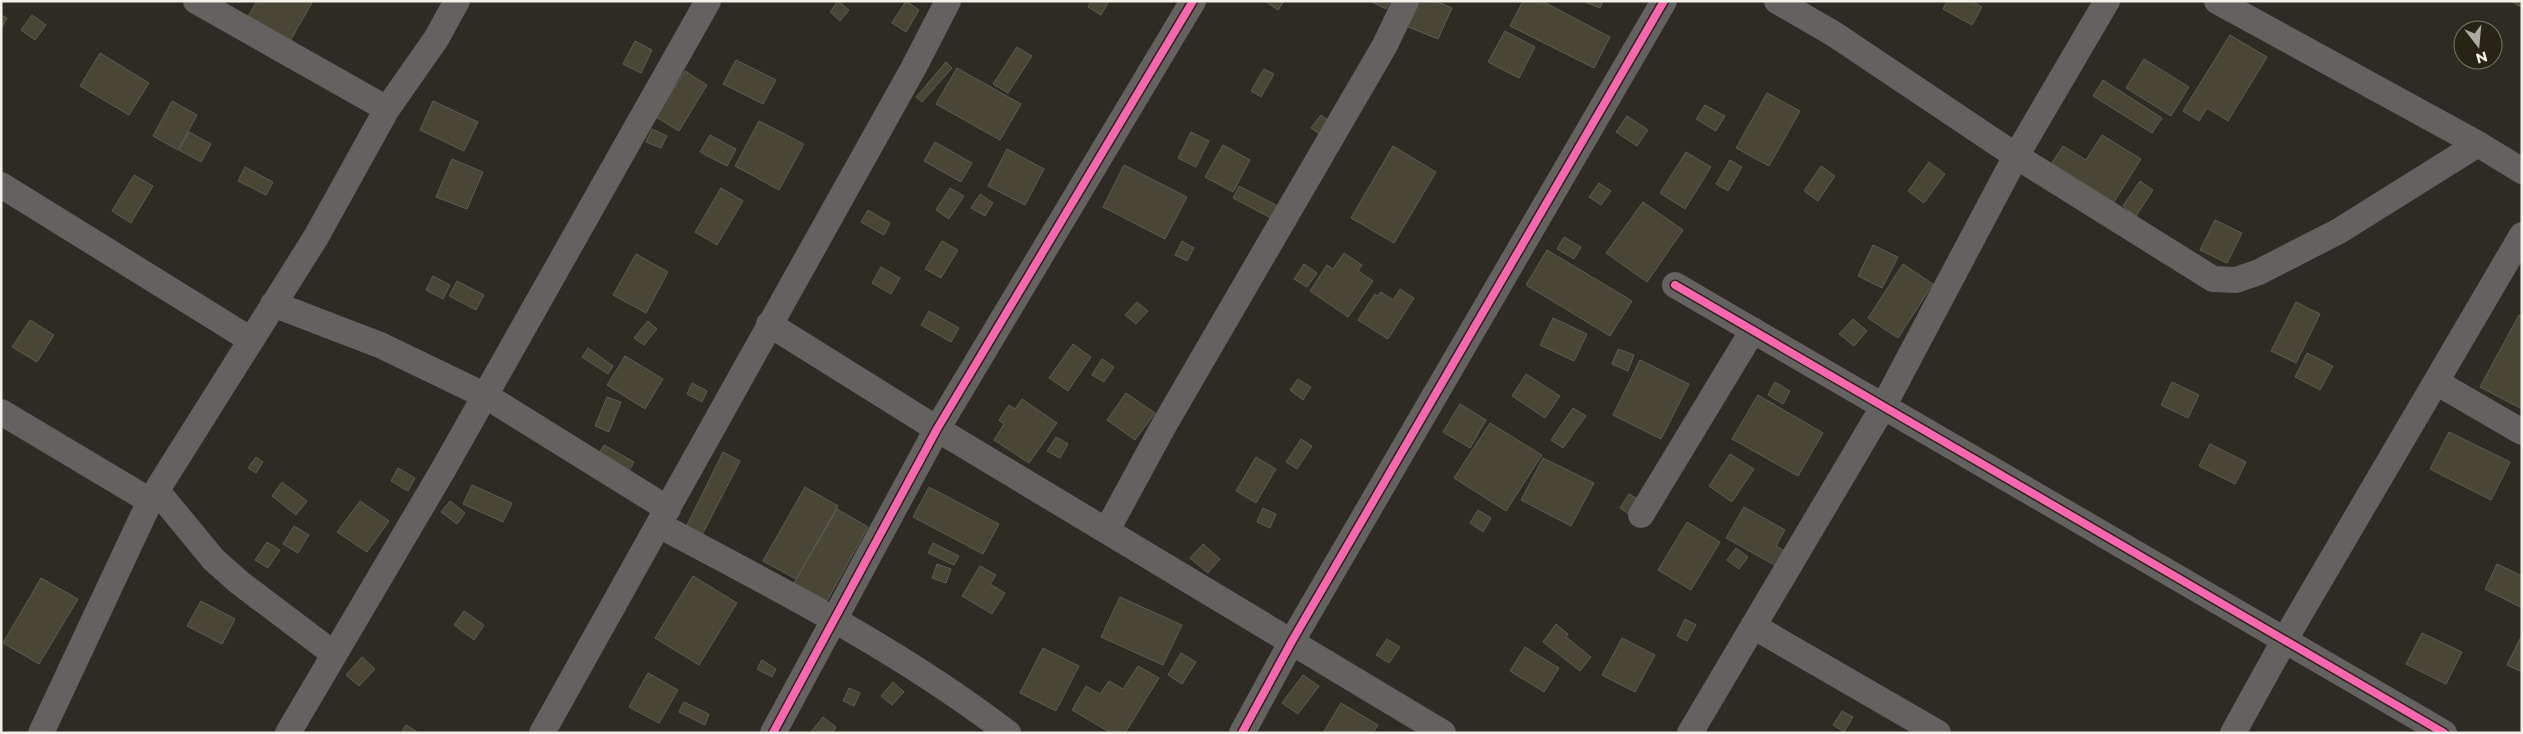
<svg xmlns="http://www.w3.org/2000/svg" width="2523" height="734" font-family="Montserrat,sans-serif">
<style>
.building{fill:#494636;stroke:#5e5c57}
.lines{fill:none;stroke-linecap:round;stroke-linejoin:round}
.minor{stroke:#646260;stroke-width:26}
.cycleway-casing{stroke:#272416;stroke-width:11}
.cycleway{stroke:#f766af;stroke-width:8}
</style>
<rect width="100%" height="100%" fill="#2d2b24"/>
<path class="building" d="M 257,1 L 313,1 L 289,43 L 247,18 Z
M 838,1 L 849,10 L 840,21 L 830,12 Z
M 906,1 L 919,10 L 906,32 L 892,23 Z
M 1091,1 L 1109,1 L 1101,15 L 1088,7 Z
M 1265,1 L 1284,1 L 1278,10 Z
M 1370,1 L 1390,1 L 1386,9 Z
M 1417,1 L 1436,1 L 1452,8 L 1438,39 L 1406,26 Z
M 1523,1 L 1542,1 L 1610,37 L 1594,68 L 1510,26 Z
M 1583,1 L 1603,1 L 1600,8 Z
M 1947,1 L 1972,1 L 1982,7 L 1972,25 L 1943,9 Z
M 2510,1 L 2522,1 L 2522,7 Z
M 1,15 L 7,18 L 1,29 Z
M 32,15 L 46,25 L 35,40 L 21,30 Z
M 1505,31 L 1535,47 L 1519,78 L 1488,62 Z
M 2230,35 L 2267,57 L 2228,121 L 2207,108 L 2199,121 L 2183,111 Z
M 635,41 L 652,50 L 641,73 L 623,64 Z
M 1017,47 L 1032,56 L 1008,93 L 993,84 Z
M 100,53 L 149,83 L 129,115 L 80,86 Z
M 2144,59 L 2189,87 L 2171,116 L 2126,88 Z
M 736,60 L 776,80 L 763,104 L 723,84 Z
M 946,62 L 952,68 L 922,102 L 916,97 Z
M 957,68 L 1021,104 L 1000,140 L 936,104 Z
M 1264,69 L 1274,74 L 1261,97 L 1251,91 Z
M 685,71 L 707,85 L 679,131 L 656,117 Z
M 2103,80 L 2162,118 L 2152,133 L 2093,96 Z
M 1767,93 L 1800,111 L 1769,166 L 1736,148 Z
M 172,101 L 197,115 L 178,150 L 153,136 Z
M 433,101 L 478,122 L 464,151 L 420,130 Z
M 1705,105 L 1725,116 L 1716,131 L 1696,119 Z
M 1321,115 L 1333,124 L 1324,137 L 1311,128 Z
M 1627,116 L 1648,130 L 1637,146 L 1616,132 Z
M 759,121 L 804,144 L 779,190 L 735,166 Z
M 652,129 L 667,136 L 661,148 L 646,142 Z
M 189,132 L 211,144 L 201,162 L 179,150 Z
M 1191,132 L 1209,141 L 1196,167 L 1178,158 Z
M 710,135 L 736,149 L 727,166 L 700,152 Z
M 2102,135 L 2141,159 L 2112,205 L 2050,166 L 2063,146 L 2086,160 Z
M 935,142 L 972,163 L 961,182 L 924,161 Z
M 1223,145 L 1250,160 L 1233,192 L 1205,177 Z
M 1393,146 L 1436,172 L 1394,243 L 1351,218 Z
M 1007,149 L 1044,169 L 1025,205 L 988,186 Z
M 1686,152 L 1711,167 L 1685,209 L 1660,193 Z
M 452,159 L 483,172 L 467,209 L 436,197 Z
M 1730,160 L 1742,167 L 1728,191 L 1716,184 Z
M 1929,162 L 1945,174 L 1924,203 L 1908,191 Z
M 1124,165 L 1187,197 L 1165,239 L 1103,207 Z
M 1821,166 L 1835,176 L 1818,201 L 1804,191 Z
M 245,167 L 273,182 L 266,195 L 238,181 Z
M 134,175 L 153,186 L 131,223 L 112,211 Z
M 2140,181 L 2153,190 L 2136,216 L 2123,206 Z
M 1599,183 L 1611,191 L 1601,205 L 1589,197 Z
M 1239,186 L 1278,206 L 1271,218 L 1233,198 Z
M 721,188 L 743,201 L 717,245 L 695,232 Z
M 950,188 L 964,196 L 949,219 L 936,210 Z
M 980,194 L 993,203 L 985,216 L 971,208 Z
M 1643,202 L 1683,230 L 1647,282 L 1606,253 Z
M 868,210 L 890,223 L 884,235 L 861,222 Z
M 2215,220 L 2242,233 L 2227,263 L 2200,250 Z
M 1564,237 L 1581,247 L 1574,259 L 1557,249 Z
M 942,241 L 958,250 L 941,278 L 925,269 Z
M 1182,241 L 1194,248 L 1187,261 L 1175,255 Z
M 1873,245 L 1898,257 L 1882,288 L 1858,276 Z
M 1547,250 L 1632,301 L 1610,336 L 1526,285 Z
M 1344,253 L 1362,265 L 1358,271 L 1373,281 L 1348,317 L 1310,291 L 1327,265 L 1333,269 Z
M 636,254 L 668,272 L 646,313 L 613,295 Z
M 1304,264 L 1317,273 L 1307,287 L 1294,279 Z
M 1903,264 L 1933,284 L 1898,338 L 1868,318 Z
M 881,267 L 900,278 L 891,294 L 872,283 Z
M 433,276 L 450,285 L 443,299 L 426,290 Z
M 457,281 L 484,295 L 476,310 L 449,296 Z
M 1400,289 L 1414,298 L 1388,339 L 1358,320 L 1375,294 L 1378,296 L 1381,292 L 1393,300 Z
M 1137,302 L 1148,311 L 1136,324 L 1125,315 Z
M 2296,302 L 2320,314 L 2296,363 L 2271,351 Z
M 929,311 L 959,328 L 951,342 L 921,325 Z
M 2519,315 L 2522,316 L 2522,409 L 2480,387 Z
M 1553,318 L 1587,334 L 1574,361 L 1540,345 Z
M 1853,319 L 1867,331 L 1854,346 L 1839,334 Z
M 30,320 L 54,335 L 37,362 L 12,347 Z
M 648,321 L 657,329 L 644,345 L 634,338 Z
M 1073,344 L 1091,357 L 1068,391 L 1049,378 Z
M 588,348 L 613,366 L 608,374 L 582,357 Z
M 1618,349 L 1634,355 L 1628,371 L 1612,364 Z
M 2307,353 L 2333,366 L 2320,390 L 2295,377 Z
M 625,356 L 663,379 L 645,409 L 607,385 Z
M 1102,359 L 1114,367 L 1104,382 L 1092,375 Z
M 1640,360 L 1689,384 L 1661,439 L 1613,415 Z
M 1526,374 L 1560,396 L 1545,418 L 1512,396 Z
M 1298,379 L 1311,387 L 1303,400 L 1290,390 Z
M 1775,382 L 1790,391 L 1783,404 L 1768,395 Z
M 2172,382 L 2199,395 L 2188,418 L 2161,405 Z
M 692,383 L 707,391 L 702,402 L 687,394 Z
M 1126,393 L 1155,413 L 1135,440 L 1107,420 Z
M 1758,395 L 1823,433 L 1798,476 L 1732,439 Z
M 607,397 L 621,402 L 609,432 L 595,426 Z
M 1022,399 L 1057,423 L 1029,463 L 994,440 L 1004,424 L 999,420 L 1009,405 L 1015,409 Z
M 1460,404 L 1486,420 L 1470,448 L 1443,432 Z
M 1573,408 L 1586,416 L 1563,448 L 1551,440 Z
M 1490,423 L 1542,455 L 1506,511 L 1454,478 Z
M 2449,432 L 2510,462 L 2491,500 L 2430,469 Z
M 1056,437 L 1068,444 L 1060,458 L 1047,451 Z
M 1301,439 L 1312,446 L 1297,469 L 1286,462 Z
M 2210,444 L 2246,462 L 2235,484 L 2199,466 Z
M 604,445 L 634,462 L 624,479 L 594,462 Z
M 723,452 L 740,461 L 701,537 L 685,529 Z
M 1730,454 L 1754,469 L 1732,502 L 1709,486 Z
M 256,457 L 263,462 L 256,473 L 248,468 Z
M 1256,457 L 1276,469 L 1256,503 L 1236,491 Z
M 1543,458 L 1594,483 L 1571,526 L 1521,500 Z
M 398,468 L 415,478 L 408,491 L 391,481 Z
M 282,482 L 307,501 L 296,515 L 272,496 Z
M 472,485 L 512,503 L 503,522 L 463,504 Z
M 805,487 L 838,506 L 796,579 L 763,561 Z
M 929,487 L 999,524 L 983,554 L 913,517 Z
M 1629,494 L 1641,501 L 1632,516 L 1620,508 Z
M 360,501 L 389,521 L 367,552 L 337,532 Z
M 450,501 L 465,513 L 457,524 L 441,512 Z
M 1744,507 L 1785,530 L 1776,546 L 1787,552 L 1778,567 L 1726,538 Z
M 1263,508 L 1276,514 L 1270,528 L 1257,522 Z
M 837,509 L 868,527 L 827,601 L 794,583 Z
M 1478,510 L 1491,518 L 1483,532 L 1470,523 Z
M 1687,522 L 1720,542 L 1691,590 L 1658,570 Z
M 294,526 L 309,535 L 298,553 L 283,544 Z
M 267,542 L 280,550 L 268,568 L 255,560 Z
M 933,543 L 959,556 L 954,565 L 928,553 Z
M 1203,544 L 1220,559 L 1208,573 L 1190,558 Z
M 1736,548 L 1748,557 L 1739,569 L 1727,560 Z
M 937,564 L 951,569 L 946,583 L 932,578 Z
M 2497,564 L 2522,576 L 2522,608 L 2485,589 Z
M 980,566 L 996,575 L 990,584 L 1005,593 L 992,614 L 962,596 Z
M 693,576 L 737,603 L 699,665 L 655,638 Z
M 41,578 L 78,599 L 39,664 L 3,643 Z
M 1120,597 L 1182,625 L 1163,665 L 1101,637 Z
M 201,601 L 235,619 L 222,644 L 187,626 Z
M 464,611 L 484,625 L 474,640 L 454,625 Z
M 1685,619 L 1696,625 L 1687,641 L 1677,636 Z
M 1556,624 L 1568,634 L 1566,637 L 1591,657 L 1580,671 L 1543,642 Z
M 2422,633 L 2462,652 L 2446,684 L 2406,664 Z
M 2522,635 L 2522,672 L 2507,665 Z
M 1622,638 L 1655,655 L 1635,692 L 1602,675 Z
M 1387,639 L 1400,647 L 1389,663 L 1376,655 Z
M 1525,647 L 1559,668 L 1544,692 L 1510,671 Z
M 1043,648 L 1079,666 L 1056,711 L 1020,693 Z
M 1181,653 L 1196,662 L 1182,684 L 1168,675 Z
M 362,657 L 375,669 L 359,686 L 346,675 Z
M 762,660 L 776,669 L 772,677 L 757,669 Z
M 1138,666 L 1159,678 L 1125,733 L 1111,733 L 1072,710 L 1086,686 L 1100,694 L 1109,681 L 1123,689 Z
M 648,673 L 678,690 L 659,723 L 629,707 Z
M 1303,675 L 1319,686 L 1298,714 L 1282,703 Z
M 893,682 L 904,692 L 892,705 L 881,696 Z
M 849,688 L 860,693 L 854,706 L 843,701 Z
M 684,702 L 709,714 L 705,725 L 679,712 Z
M 1341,703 L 1378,725 L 1373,733 L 1323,733 Z
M 1842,711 L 1853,717 L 1844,732 L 1833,725 Z
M 823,717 L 836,727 L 832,733 L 810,733 Z
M 406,725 L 419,733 L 401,733 Z"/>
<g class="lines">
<path class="minor" d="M 196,1 L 387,109
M 1777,1 L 1834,34 L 2016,156 L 2213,279 L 2236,280 L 2259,272 L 2339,231 L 2478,144
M 2217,1 L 2478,144 L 2522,171
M 1,185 L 251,340
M 1675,285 L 2444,733
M 273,304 L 380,345 L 486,396 L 668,509
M 769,324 L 937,429 L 1443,733
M 2436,382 L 2522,432
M 1,412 L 150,501
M 157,491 L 214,560 L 240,583 L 334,654
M 1641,515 L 1753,330
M 659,525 C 781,590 898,649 1008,733
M 1107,530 L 1163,427 L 1385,45 L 1406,1
M 1753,626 L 1938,733
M 41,733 L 150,501 L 316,237 L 387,109 L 436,39 L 457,1
M 288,733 L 443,470 L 708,1
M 542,733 L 914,67 L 948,1
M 773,733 L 937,429 L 1193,1
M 1242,733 L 1292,641 L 1664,1
M 1690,733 L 1883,407 L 2016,156 L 2107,1
M 2233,733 L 2284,641 L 2522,235"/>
<g class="cycleway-casing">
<path id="cycleway" d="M 1675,285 L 2444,733
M 773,733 L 937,429 L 1193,1
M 1242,733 L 1292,641 L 1664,1"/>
</g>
<use href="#cycleway" class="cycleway"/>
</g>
<rect width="2523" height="734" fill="none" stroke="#f2f0e7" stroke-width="5"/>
<g transform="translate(2478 45) rotate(164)"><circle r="24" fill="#272416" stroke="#78766a"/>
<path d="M0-4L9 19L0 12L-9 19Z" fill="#adaba3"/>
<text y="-8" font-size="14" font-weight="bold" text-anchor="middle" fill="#f2f0e7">N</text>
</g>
</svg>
